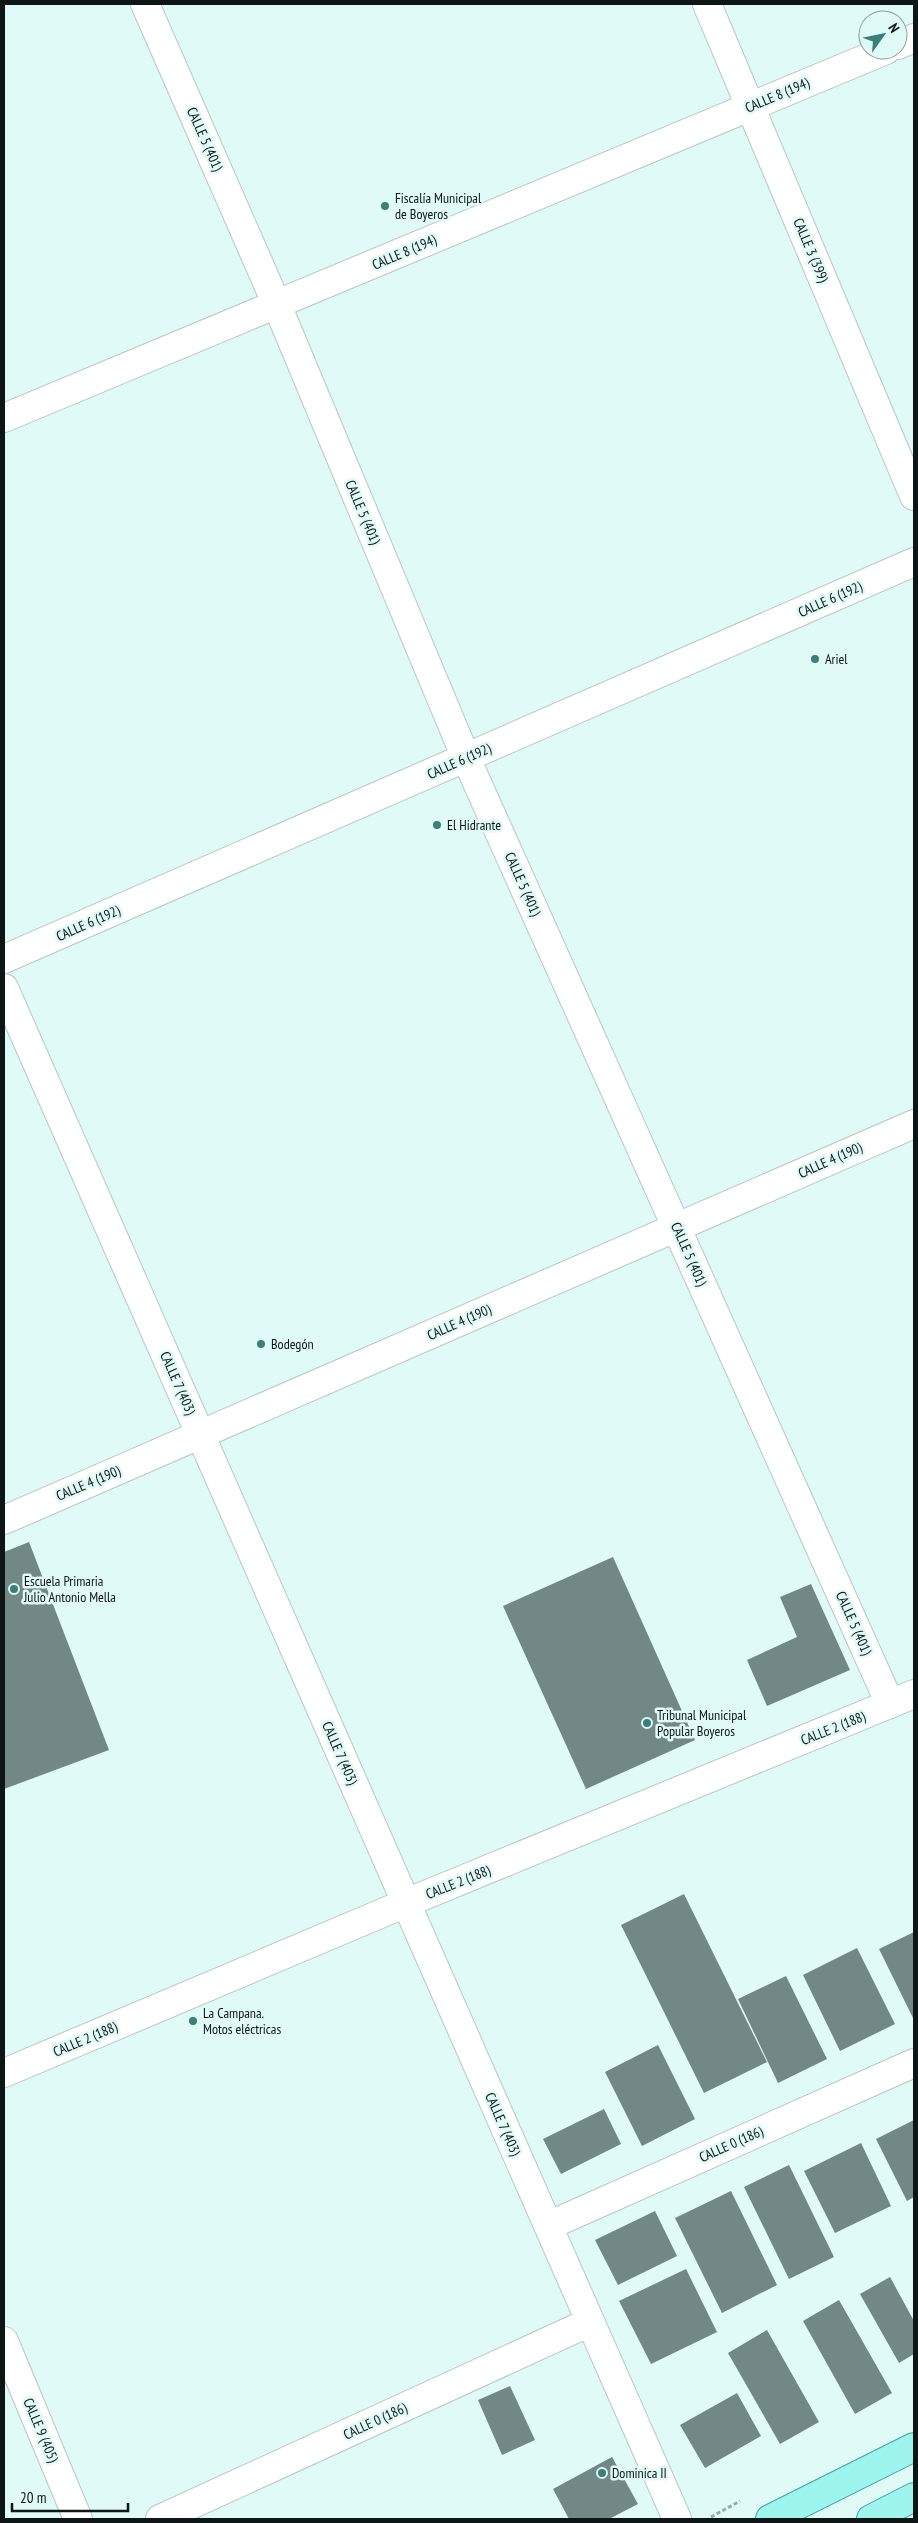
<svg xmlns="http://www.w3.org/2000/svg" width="918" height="2523" font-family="'PT Sans Narrow',sans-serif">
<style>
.building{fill:#718886}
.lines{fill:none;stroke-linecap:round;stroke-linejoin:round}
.street-casing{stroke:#b1cac7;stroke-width:30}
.secondary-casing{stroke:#b1cac7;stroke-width:30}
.primary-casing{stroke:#42a39b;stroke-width:30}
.path{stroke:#97aca9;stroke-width:3;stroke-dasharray:4 2.5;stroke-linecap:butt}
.street{stroke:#fff;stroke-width:28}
.secondary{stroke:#fff;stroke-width:28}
.primary{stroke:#9ef5ee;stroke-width:28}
.poi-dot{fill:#398079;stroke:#e0faf7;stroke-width:2}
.labels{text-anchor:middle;stroke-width:5;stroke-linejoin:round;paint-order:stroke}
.street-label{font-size:14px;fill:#0d1615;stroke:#e0faf7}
.poi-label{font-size:14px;fill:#0d1615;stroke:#e0faf7;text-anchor:start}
</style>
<rect width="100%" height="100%" fill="#e0faf7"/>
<path class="building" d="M 29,1542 L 109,1750 L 4,1789 L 4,1552 Z
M 613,1557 L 695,1740 L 586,1789 L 503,1606 Z
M 811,1584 L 850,1670 L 767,1706 L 747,1660 L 797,1637 L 780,1597 Z
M 684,1894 L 767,2062 L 704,2093 L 621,1925 Z
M 914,1932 L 914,2020 L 879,1949 Z
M 857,1948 L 895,2024 L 840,2051 L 803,1975 Z
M 786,1976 L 827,2059 L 778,2083 L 738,1999 Z
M 658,2045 L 695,2119 L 642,2146 L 605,2072 Z
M 604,2109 L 621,2144 L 561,2174 L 543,2139 Z
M 914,2120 L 914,2197 L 907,2201 L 876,2139 Z
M 861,2143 L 891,2206 L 835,2233 L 804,2171 Z
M 789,2165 L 834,2257 L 789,2279 L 744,2187 Z
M 731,2191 L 777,2285 L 722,2313 L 675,2218 Z
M 655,2211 L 677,2256 L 618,2285 L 595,2240 Z
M 686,2269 L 717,2332 L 651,2364 L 619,2301 Z
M 890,2277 L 914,2321 L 914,2354 L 899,2363 L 860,2294 Z
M 839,2300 L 892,2393 L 855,2414 L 803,2321 Z
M 767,2330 L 819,2422 L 780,2444 L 728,2353 Z
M 510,2386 L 535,2440 L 502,2455 L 478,2400 Z
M 737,2393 L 761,2436 L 705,2468 L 680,2425 Z
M 612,2457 L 638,2504 L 609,2519 L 569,2519 L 553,2489 Z"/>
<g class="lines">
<g class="street-casing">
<path id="street" d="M 145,4 L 277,305 L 466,758 L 890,1704
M 707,4 L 914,496
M 898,45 L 914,38
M 4,418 L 886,50
M 4,959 L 914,562
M 4,988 L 677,2519
M 4,1520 L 914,1124
M 548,2226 L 914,2063
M 4,2341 L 78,2519
M 160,2519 L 590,2322"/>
</g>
<g class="secondary-casing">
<path id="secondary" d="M 4,2073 L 406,1903 L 914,1694"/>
</g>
<g class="primary-casing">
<path id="primary" d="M 770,2519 L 914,2447
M 871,2519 L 914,2497"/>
</g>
<path class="path" d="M 711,2517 L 740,2501"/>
<use href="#street" class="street"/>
<use href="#secondary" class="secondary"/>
<use href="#primary" class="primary"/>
</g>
<g class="poi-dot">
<circle cx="385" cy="206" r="5"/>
<circle cx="815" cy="659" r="5"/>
<circle cx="437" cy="825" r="5"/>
<circle cx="261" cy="1344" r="5"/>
<circle cx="14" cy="1589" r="5"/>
<circle cx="647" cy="1723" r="5"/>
<circle cx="193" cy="2021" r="5"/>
<circle cx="602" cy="2473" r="5"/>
</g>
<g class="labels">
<g class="street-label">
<text transform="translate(777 95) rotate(-23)" y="5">CALLE 8 (194)</text>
<text transform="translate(205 139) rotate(66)" y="5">CALLE 5 (401)</text>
<text transform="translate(811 250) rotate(67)" y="5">CALLE 3 (399)</text>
<text transform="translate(404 252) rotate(-23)" y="5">CALLE 8 (194)</text>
<text transform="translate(363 512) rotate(67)" y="5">CALLE 5 (401)</text>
<text transform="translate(830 599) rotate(-24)" y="5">CALLE 6 (192)</text>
<text transform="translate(459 761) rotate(-24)" y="5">CALLE 6 (192)</text>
<text transform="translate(523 884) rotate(66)" y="5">CALLE 5 (401)</text>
<text transform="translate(88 923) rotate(-24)" y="5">CALLE 6 (192)</text>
<text transform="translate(830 1160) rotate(-24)" y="5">CALLE 4 (190)</text>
<text transform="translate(689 1254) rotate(66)" y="5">CALLE 5 (401)</text>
<text transform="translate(459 1322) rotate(-24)" y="5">CALLE 4 (190)</text>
<text transform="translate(178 1383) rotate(66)" y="5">CALLE 7 (403)</text>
<text transform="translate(88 1483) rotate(-23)" y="5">CALLE 4 (190)</text>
<text transform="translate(854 1623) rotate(66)" y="5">CALLE 5 (401)</text>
<text transform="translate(833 1728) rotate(-22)" y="5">CALLE 2 (188)</text>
<text transform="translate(340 1753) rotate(66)" y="5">CALLE 7 (403)</text>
<text transform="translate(458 1882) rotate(-22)" y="5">CALLE 2 (188)</text>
<text transform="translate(85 2039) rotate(-23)" y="5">CALLE 2 (188)</text>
<text transform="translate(503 2124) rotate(66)" y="5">CALLE 7 (403)</text>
<text transform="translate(731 2144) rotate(-24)" y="5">CALLE 0 (186)</text>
<text transform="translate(375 2421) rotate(-25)" y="5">CALLE 0 (186)</text>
<text transform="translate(41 2430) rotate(67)" y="5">CALLE 9 (405)</text>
</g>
<g class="poi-label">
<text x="395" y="203">Fiscalía Municipal<tspan x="395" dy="16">de Boyeros</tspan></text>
<text x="825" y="664">Ariel</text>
<text x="447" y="830">El Hidrante</text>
<text x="271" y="1349">Bodegón</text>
<text x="24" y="1586">Escuela Primaria<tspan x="24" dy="16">Julio Antonio Mella</tspan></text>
<text x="657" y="1720">Tribunal Municipal<tspan x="657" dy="16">Popular Boyeros</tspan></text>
<text x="203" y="2018">La Campana.<tspan x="203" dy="16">Motos eléctricas</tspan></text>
<text x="612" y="2478">Dominica II</text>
</g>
</g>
<rect width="918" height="2523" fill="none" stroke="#0d1615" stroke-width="10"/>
<g transform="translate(883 35) rotate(57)"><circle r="24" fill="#e0faf7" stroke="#8c9f9d"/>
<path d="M0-4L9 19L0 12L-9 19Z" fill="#398079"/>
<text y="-8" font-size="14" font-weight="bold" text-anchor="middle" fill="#0d1615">N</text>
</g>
<path d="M12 2503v8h116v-8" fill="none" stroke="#0d1615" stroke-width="2.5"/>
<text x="20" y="2503" font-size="15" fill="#0d1615" stroke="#e0faf7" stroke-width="4" paint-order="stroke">20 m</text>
</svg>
